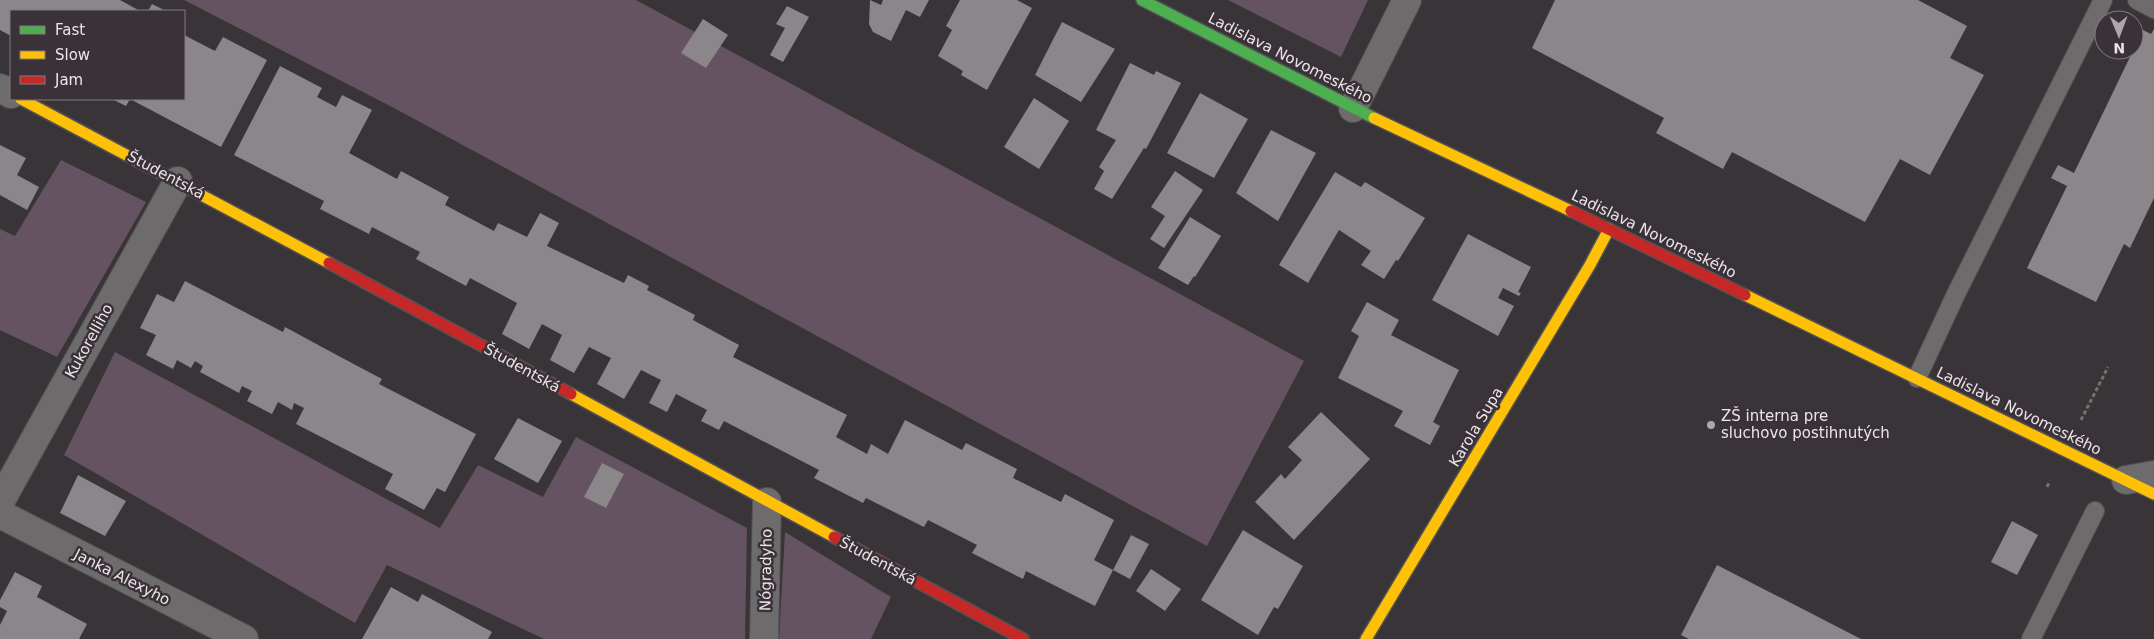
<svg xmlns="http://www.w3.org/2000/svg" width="2154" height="639" font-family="'DejaVu Sans',sans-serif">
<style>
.green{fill:#655361}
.building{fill:#8a868a}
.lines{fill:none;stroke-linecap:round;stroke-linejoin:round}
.lane-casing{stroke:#545153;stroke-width:20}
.street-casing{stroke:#545153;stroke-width:30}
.fast-casing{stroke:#545153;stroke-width:14}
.slow-casing{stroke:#545153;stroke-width:14}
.jam-casing{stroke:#545153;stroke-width:14}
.path{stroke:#747173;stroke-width:3;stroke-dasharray:4 2.5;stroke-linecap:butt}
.lane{stroke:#6e6b6d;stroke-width:18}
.street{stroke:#6e6b6d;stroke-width:28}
.fast{stroke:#4caf50;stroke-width:11}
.slow{stroke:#ffc107;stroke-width:11}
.jam{stroke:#c62828;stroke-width:11}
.poi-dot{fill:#aca7ab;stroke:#3a3238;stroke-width:2}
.labels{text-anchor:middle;stroke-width:5;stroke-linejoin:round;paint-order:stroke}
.street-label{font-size:15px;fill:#ebe5e9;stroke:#3a3238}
.poi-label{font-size:15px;fill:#ebe5e9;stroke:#3a3238;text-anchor:start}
</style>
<rect width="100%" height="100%" fill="#383437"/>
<path class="green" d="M 184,0 L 636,0 L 1304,361 L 1207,546 L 392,107 Z
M 1228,0 L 1368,0 L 1341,57 Z
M 61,160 L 146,202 L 57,357 L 0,330 L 0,229 L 15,236 Z
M 115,352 L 440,528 L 478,465 L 543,497 L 576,437 L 747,528 L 745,639 L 544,639 L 387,565 L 355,623 L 64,455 Z
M 785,532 L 891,597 L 871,639 L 779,639 Z"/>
<path class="building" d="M 0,0 L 120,0 L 140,11 L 11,11 L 11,36 L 0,30 Z
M 870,0 L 881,5 L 883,0 L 929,0 L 920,17 L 906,10 L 891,41 L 873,32 L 869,24 Z
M 960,0 L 1017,0 L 1032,8 L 987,90 L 961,75 L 963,71 L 938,56 L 952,30 L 946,26 Z
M 1555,0 L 1918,0 L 1967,26 L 1950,58 L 1984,75 L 1930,175 L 1900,159 L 1865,222 L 1732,152 L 1723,169 L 1656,133 L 1664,118 L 1532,48 Z
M 152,4 L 166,11 L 148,11 Z
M 787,6 L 809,17 L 783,62 L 770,55 L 785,28 L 776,24 Z
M 703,19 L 728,35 L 706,68 L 681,53 Z
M 1062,22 L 1115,49 L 1081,102 L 1035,75 Z
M 2154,29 L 2154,198 L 2130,248 L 2124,244 L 2096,302 L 2027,268 L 2067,186 L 2051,178 L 2058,165 L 2074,173 L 2143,30 L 2151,34 Z
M 184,35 L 215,51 L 223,37 L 267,60 L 221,147 L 130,99 L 126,106 L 112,99 L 184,99 Z
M 1130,63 L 1154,75 L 1156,71 L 1181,83 L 1146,149 L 1144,148 L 1112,199 L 1094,189 L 1104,171 L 1099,167 L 1116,140 L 1096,130 Z
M 280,66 L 322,88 L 317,97 L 336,107 L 342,95 L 372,110 L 349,153 L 397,179 L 401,171 L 449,197 L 445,205 L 494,231 L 498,223 L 527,237 L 540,213 L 559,223 L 547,246 L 624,283 L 628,275 L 649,286 L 647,290 L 695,315 L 693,320 L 739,345 L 733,357 L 847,415 L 836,437 L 867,454 L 871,444 L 888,454 L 905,420 L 962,450 L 966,443 L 1017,469 L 1013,478 L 1061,502 L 1065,494 L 1114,520 L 1094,560 L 1113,570 L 1095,606 L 1026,571 L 1023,579 L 972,553 L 977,545 L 928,520 L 924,527 L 866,498 L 863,503 L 814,478 L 819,470 L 724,421 L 719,430 L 701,421 L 707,410 L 676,394 L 667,412 L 649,403 L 661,380 L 641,370 L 624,399 L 597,384 L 611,358 L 589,347 L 574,373 L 550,360 L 562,335 L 542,324 L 529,349 L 502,334 L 517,303 L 470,278 L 466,286 L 416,259 L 420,252 L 372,227 L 369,234 L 320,209 L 324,201 L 234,155 Z
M 1200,93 L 1248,119 L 1214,178 L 1167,153 Z
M 1034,98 L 1069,121 L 1039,169 L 1004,147 Z
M 1271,130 L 1316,153 L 1278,221 L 1236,193 Z
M 0,145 L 26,158 L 17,175 L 39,187 L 27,210 L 0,195 Z
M 1175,171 L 1203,190 L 1164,248 L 1150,239 L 1165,216 L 1151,207 Z
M 1335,172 L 1361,187 L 1365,182 L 1425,218 L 1398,261 L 1396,260 L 1384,279 L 1361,265 L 1371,251 L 1339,230 L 1308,283 L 1279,265 Z
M 1190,217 L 1221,236 L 1195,277 L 1194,276 L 1188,285 L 1158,268 Z
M 1468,234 L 1531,267 L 1518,292 L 1521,293 L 1519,296 L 1503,288 L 1498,298 L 1514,306 L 1498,336 L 1432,300 Z
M 185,281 L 283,332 L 285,327 L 333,353 L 382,379 L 379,384 L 476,434 L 445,492 L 437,488 L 424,510 L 385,489 L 393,474 L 296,424 L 304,408 L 294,403 L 292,410 L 278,402 L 272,414 L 247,401 L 252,391 L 242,386 L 239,393 L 200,372 L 203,366 L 195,361 L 191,368 L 177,360 L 173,369 L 146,355 L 156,335 L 140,328 L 157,294 L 174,302 Z
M 1367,302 L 1399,320 L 1391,335 L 1459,370 L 1433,422 L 1440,426 L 1430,445 L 1394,426 L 1403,411 L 1338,378 L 1359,336 L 1351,331 Z
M 1321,412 L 1370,459 L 1294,540 L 1255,502 L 1281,474 L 1285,479 L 1302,460 L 1288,447 Z
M 518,418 L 562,441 L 538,483 L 494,459 Z
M 602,463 L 624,474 L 606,508 L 584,497 Z
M 78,475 L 126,501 L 105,536 L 60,513 Z
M 2012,521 L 2038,535 L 2017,575 L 1991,562 Z
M 1243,530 L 1303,566 L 1278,609 L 1274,607 L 1258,635 L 1201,600 Z
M 1131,535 L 1149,544 L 1130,579 L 1113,570 Z
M 1717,565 L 1861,639 L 1689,639 L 1681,635 Z
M 1151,569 L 1181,589 L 1165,611 L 1136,591 Z
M 15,572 L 42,586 L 37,597 L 87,624 L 79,639 L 0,639 L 0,625 L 7,611 L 0,607 L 0,600 Z
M 391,587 L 418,602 L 422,594 L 492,632 L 488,639 L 362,639 Z"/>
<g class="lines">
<g class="lane-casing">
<path id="lane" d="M 2137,0 L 2154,9
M 1917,378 L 1956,294 L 2103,0
M 2031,639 L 2095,511"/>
</g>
<g class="street-casing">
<path id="street" d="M 0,88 L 11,94
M 1353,108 L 1407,0
M 2126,480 L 2154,475
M 0,502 L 178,181
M 0,514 L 244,639
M 764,639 L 767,502"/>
</g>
<g class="fast-casing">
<path id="fast" d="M 1142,0 L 1374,118"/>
</g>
<g class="slow-casing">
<path id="slow" d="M 21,99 L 329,263
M 1374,118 L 1571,211
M 1745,295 L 2154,494
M 571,394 L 834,537
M 1366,639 L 1590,265 L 1609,229"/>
</g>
<g class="jam-casing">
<path id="jam" d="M 1571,211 L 1745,295
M 329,263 L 571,394
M 834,537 L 1023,639"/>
</g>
<path class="path" d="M 2081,420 L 2108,367
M 2047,487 L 2050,481"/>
<use href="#lane" class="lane"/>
<use href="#street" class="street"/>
<use href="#fast" class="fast"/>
<use href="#slow" class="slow"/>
<use href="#jam" class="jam"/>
</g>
<circle class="poi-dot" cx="1711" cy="425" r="5"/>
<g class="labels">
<g class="street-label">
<text transform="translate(1290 58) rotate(27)" y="5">Ladislava Novomeského</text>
<text transform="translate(166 175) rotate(28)" y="5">Študentská</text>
<text transform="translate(1654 234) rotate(26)" y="5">Ladislava Novomeského</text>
<text transform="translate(89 341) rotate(-61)" y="5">Kukorelliho</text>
<text transform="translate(522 368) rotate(29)" y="5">Študentská</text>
<text transform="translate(2019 411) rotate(26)" y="5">Ladislava Novomeského</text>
<text transform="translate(1476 427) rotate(-59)" y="5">Karola Supa</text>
<text transform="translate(878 561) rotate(28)" y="5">Študentská</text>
<text transform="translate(766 570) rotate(-89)" y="5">Nógradyho</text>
<text transform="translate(122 577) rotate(27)" y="5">Janka Alexyho</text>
</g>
<g class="poi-label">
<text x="1721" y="421">ZŠ interna pre<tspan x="1721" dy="17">sluchovo postihnutých</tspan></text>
</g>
</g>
<rect x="10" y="10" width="175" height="90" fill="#3a3238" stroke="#817a7f"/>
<rect x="20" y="26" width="25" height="8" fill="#4caf50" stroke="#817a7f"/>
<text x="55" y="35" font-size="15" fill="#ebe5e9">Fast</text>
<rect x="20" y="51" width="25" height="8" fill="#ffc107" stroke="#817a7f"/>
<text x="55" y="60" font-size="15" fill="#ebe5e9">Slow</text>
<rect x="20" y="76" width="25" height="8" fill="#c62828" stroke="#817a7f"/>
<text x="55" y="85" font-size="15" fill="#ebe5e9">Jam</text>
<g transform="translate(2119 35) rotate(179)"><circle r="24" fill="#3a3238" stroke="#817a7f"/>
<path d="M0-4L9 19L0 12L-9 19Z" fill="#aca7ab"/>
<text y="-8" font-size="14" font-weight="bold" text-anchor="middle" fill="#ebe5e9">N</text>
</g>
</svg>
